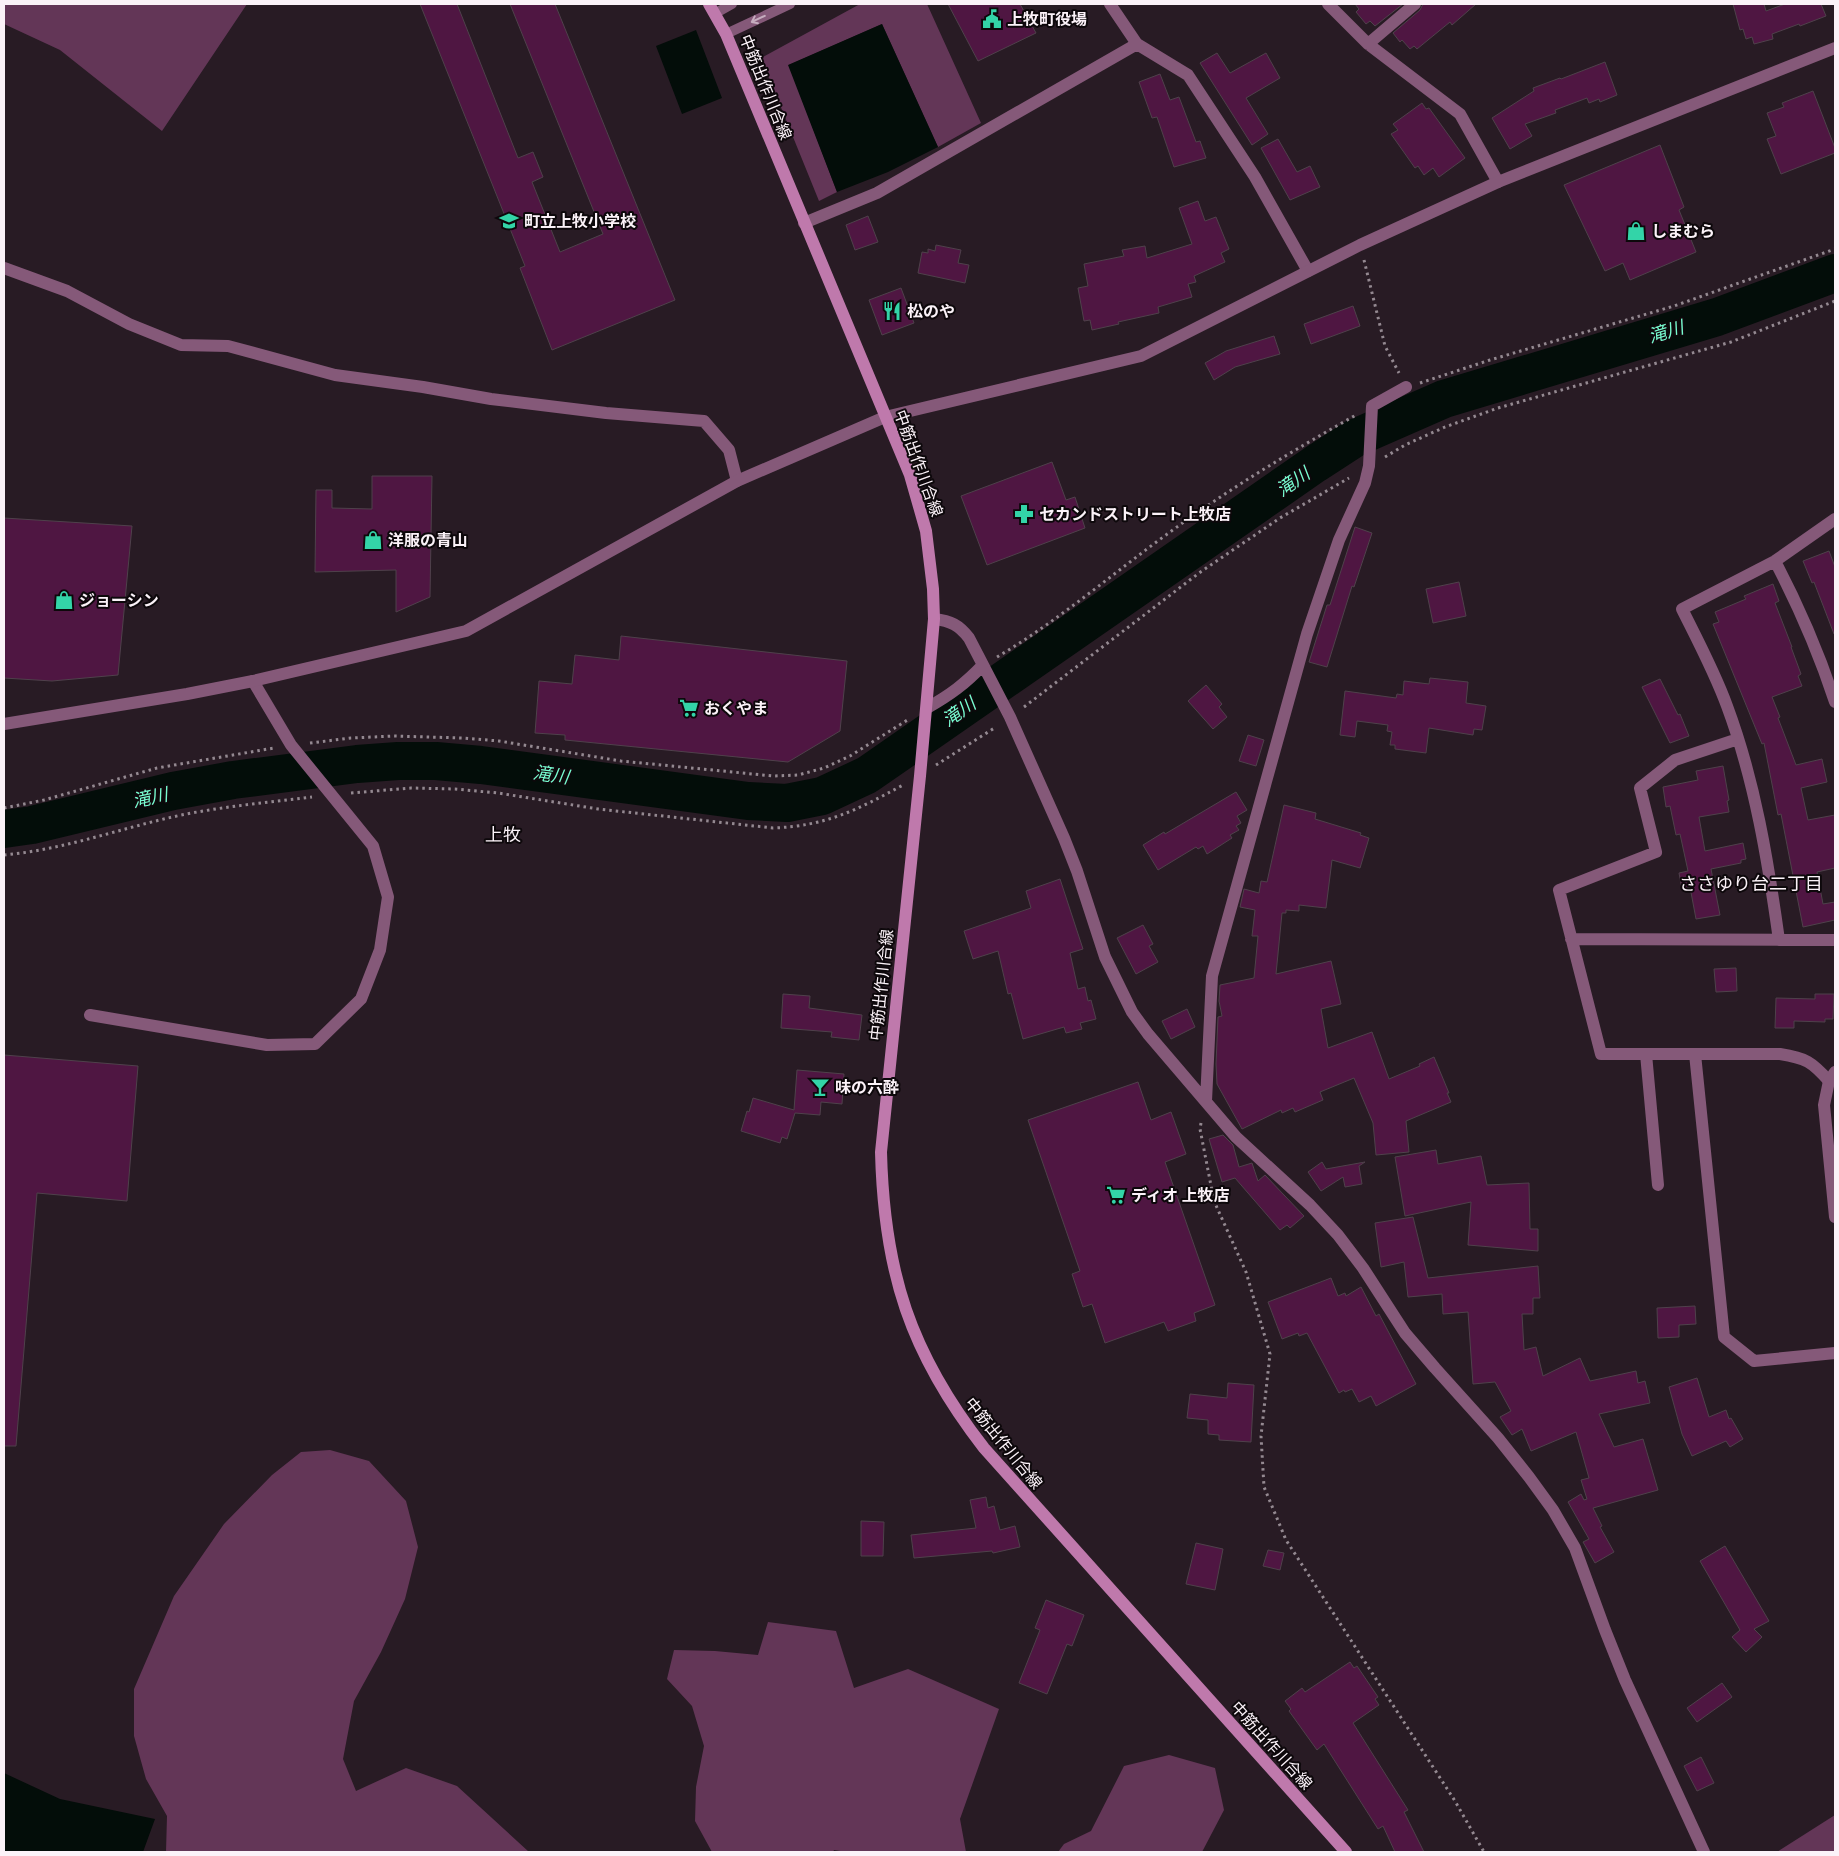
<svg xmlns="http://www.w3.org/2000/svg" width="1839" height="1856" font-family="Cabin,'Noto Sans JP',sans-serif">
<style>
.green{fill:#633657}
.water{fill:#030d09}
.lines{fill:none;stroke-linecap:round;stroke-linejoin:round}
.river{stroke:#030d09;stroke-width:38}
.building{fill:#4f1642;stroke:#4f414b}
.path{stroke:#948991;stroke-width:3;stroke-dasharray:2.5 4;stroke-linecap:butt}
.service{stroke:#855979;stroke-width:10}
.minor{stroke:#855979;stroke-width:12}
.tertiary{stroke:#855979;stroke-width:12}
.secondary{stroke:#bf79ac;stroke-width:12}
.oneway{stroke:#c6adbf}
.labels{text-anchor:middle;stroke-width:4;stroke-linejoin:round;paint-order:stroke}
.poi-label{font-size:16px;font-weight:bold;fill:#fbf2f8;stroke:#0d080b;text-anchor:start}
.street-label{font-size:16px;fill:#fbf2f8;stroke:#0d080b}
.water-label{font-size:18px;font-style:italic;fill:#78fbd0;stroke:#0d080b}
.neighbourhood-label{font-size:18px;fill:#fbf2f8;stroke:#0d080b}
</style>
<rect width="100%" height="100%" fill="#281b24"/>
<path class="green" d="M 4,4 L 247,4 L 162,131 L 60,50 L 4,24 Z
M 860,4 L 927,4 L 981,123 L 938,147 L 882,24 L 789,65 L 837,192 L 819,201 L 761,58 Z
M 330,1450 L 369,1461 L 406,1501 L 418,1547 L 405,1599 L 381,1652 L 354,1701 L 343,1759 L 356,1791 L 406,1768 L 457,1786 L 529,1852 L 166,1852 L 167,1816 L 146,1779 L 134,1736 L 134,1689 L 174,1596 L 224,1524 L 272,1475 L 301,1452 Z
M 768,1622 L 836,1631 L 854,1688 L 908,1669 L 999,1709 L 960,1819 L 966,1852 L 847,1852 L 834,1850 L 833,1852 L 712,1852 L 695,1821 L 696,1787 L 704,1746 L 692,1706 L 667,1679 L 674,1650 L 715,1651 L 758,1655 Z
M 1169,1755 L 1215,1768 L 1224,1810 L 1202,1852 L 1058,1852 L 1064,1844 L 1091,1831 L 1124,1766 Z
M 1835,1815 L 1835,1852 L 1777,1852 Z"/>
<path class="water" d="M 882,24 L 938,147 L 888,172 L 837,192 L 788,65 Z
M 696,30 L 722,98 L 682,114 L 656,46 Z
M 4,1773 L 60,1799 L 155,1819 L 143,1852 L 4,1852 Z"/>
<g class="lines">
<path class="river" d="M 4,829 L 32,825 L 173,791 L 233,780 L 357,764 L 398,761 L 436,761 L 481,765 L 748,801 L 787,803 L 822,796 L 867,775 L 1315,464 L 1355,438 L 1444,399 L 1717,317 L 1835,273"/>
</g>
<path class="building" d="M 420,4 L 457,4 L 518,158 L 533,152 L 543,177 L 532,182 L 560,252 L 603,234 L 510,4 L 555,4 L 675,300 L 552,350 L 520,268 L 525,266 Z
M 948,4 L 1020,4 L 1036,33 L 978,61 Z
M 1355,4 L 1403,4 L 1375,26 L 1370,21 L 1366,24 L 1356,12 L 1359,9 Z
M 1423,4 L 1476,4 L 1452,25 L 1450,22 L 1417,49 L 1414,46 L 1410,49 L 1402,40 L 1400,42 L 1393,33 L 1420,10 Z
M 1733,4 L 1764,4 L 1766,11 L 1785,4 L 1821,4 L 1826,16 L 1800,26 L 1799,24 L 1772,34 L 1773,39 L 1754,44 L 1752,37 L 1746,39 L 1743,29 L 1740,30 Z
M 1217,53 L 1230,73 L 1266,53 L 1280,78 L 1246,98 L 1268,134 L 1252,145 L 1200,63 Z
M 1605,62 L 1617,95 L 1600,102 L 1599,99 L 1589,103 L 1587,98 L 1555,110 L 1556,113 L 1525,124 L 1532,136 L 1510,149 L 1492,118 L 1534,91 L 1533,88 L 1560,78 L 1561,79 Z
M 1160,74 L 1170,100 L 1179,97 L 1196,142 L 1200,141 L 1206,158 L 1174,167 L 1157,117 L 1152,118 L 1139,82 Z
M 1813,91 L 1835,148 L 1835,153 L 1781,174 L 1767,139 L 1776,136 L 1767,113 L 1784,107 L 1782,103 Z
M 1422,103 L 1426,109 L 1429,108 L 1465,158 L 1439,177 L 1433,168 L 1424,175 L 1418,166 L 1415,168 L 1391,134 L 1398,130 L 1393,124 Z
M 1278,139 L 1297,172 L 1310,166 L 1320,187 L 1290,200 L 1261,148 Z
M 1660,145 L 1684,207 L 1679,210 L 1696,252 L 1630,280 L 1623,263 L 1605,271 L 1564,185 Z
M 1198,201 L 1205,221 L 1216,217 L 1229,249 L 1221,253 L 1225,262 L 1194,276 L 1196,282 L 1188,284 L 1192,297 L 1158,307 L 1159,313 L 1118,322 L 1119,324 L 1092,330 L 1090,320 L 1084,321 L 1078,288 L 1088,286 L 1084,264 L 1124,256 L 1122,250 L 1145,246 L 1147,258 L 1192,244 L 1179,208 Z
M 868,216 L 878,242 L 855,250 L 846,225 Z
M 936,245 L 961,250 L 958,263 L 969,265 L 965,283 L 918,273 L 922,252 L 928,253 L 928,249 L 935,251 Z
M 901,288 L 914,323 L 882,335 L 869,300 Z
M 1353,306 L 1360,326 L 1311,344 L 1304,324 Z
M 1274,336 L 1280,354 L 1235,367 L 1214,380 L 1205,363 L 1226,351 Z
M 1052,462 L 1066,500 L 1075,497 L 1085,528 L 987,565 L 961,496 Z
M 372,476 L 432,476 L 430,597 L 396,612 L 396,570 L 315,572 L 316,490 L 332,490 L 332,508 L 372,509 Z
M 4,518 L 132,526 L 118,675 L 52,681 L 4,678 Z
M 1355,527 L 1372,533 L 1354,587 L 1352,586 L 1327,667 L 1309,662 L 1327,605 L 1330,605 Z
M 1829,551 L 1835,567 L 1835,633 L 1834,634 L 1814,582 L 1812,583 L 1803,561 Z
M 1459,582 L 1466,616 L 1433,623 L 1426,589 Z
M 1773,584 L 1779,601 L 1775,603 L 1792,647 L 1791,647 L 1801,674 L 1798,676 L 1802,686 L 1772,697 L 1780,717 L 1778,718 L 1796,765 L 1822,759 L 1827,782 L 1801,788 L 1808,820 L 1835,815 L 1835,868 L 1817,872 L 1823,904 L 1835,902 L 1835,920 L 1803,927 L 1781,814 L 1778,815 L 1764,743 L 1762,744 L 1713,624 L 1719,622 L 1715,612 L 1746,599 L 1744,596 Z
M 621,636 L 847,661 L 840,731 L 788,762 L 565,740 L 565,735 L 535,733 L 539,681 L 572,684 L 575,655 L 619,660 Z
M 1430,678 L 1468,682 L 1466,703 L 1486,706 L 1482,730 L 1474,729 L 1473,735 L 1429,728 L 1426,753 L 1395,749 L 1395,745 L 1390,745 L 1392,732 L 1387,731 L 1388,725 L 1357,721 L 1355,737 L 1340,735 L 1345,691 L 1396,698 L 1397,694 L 1403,695 L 1404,681 L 1429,684 Z
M 1660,679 L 1678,715 L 1680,714 L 1689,736 L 1670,743 L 1642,687 Z
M 1206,685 L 1222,704 L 1219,707 L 1227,717 L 1213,729 L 1188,701 Z
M 1248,735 L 1264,740 L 1256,766 L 1239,761 Z
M 1723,766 L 1729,800 L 1727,801 L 1729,812 L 1699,817 L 1705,851 L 1743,843 L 1746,859 L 1741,860 L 1741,863 L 1711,869 L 1720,915 L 1696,919 L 1690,887 L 1682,889 L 1679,873 L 1688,871 L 1680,834 L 1676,835 L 1670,806 L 1666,807 L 1663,787 L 1698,780 L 1696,771 Z
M 1236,792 L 1247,810 L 1237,816 L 1241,823 L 1236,826 L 1239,830 L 1230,835 L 1232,838 L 1207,854 L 1203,846 L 1198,849 L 1196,847 L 1158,870 L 1143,845 L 1164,832 L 1165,834 Z
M 1284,805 L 1316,813 L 1315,819 L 1361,833 L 1360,835 L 1369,838 L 1360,868 L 1332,860 L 1326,908 L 1299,905 L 1299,911 L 1286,910 L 1286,913 L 1282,913 L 1276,974 L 1331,961 L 1341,1004 L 1321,1009 L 1328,1048 L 1372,1032 L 1389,1079 L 1420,1066 L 1419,1064 L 1434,1057 L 1449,1093 L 1447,1093 L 1451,1102 L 1406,1121 L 1409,1152 L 1376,1155 L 1373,1123 L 1354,1078 L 1320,1092 L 1323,1100 L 1295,1112 L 1293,1108 L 1282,1113 L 1281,1110 L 1242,1129 L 1217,1084 L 1216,1064 L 1218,1017 L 1222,1016 L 1219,1001 L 1220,985 L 1254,978 L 1258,936 L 1252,936 L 1255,910 L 1240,907 L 1244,889 L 1259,893 L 1261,881 L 1267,882 Z
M 1060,879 L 1083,949 L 1070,953 L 1078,989 L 1085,987 L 1088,1001 L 1091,1000 L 1096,1019 L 1080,1023 L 1082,1029 L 1066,1033 L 1064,1027 L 1023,1039 L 1011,993 L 1008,994 L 998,951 L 973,959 L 964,931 L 1031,908 L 1026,891 Z
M 1143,925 L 1153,944 L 1149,946 L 1158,962 L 1136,974 L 1117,938 Z
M 1736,968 L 1737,991 L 1716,992 L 1714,969 Z
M 783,994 L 810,996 L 809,1008 L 862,1015 L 859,1040 L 831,1037 L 832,1032 L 781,1028 Z
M 1815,994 L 1834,994 L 1833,1019 L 1825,1019 L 1825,1022 L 1794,1021 L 1794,1028 L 1775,1028 L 1776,998 L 1815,999 Z
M 1187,1009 L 1195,1027 L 1171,1039 L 1162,1021 Z
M 4,1055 L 138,1066 L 127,1201 L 37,1193 L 16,1446 L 4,1446 Z
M 797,1070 L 844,1074 L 842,1104 L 821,1102 L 820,1115 L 795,1113 L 787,1139 L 782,1137 L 780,1143 L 741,1131 L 747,1111 L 749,1112 L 753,1098 L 794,1110 Z
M 1138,1082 L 1151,1120 L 1171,1112 L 1186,1154 L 1165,1162 L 1215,1305 L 1194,1313 L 1196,1321 L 1168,1331 L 1164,1322 L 1105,1343 L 1092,1304 L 1083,1307 L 1072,1274 L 1080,1271 L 1028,1120 Z
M 1223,1135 L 1233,1145 L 1239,1167 L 1252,1163 L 1258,1181 L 1265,1175 L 1304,1216 L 1290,1228 L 1287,1225 L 1280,1230 L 1235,1178 L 1222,1182 L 1209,1139 Z
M 1436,1150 L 1438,1164 L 1481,1156 L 1487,1185 L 1529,1183 L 1530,1229 L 1538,1229 L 1538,1251 L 1468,1245 L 1471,1202 L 1405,1216 L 1395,1157 Z
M 1322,1162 L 1326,1169 L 1365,1162 L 1359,1166 L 1362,1184 L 1345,1187 L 1343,1177 L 1321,1191 L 1308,1172 Z
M 1413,1217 L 1428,1278 L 1538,1266 L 1540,1298 L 1533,1298 L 1533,1314 L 1522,1314 L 1524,1350 L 1536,1347 L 1543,1376 L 1580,1358 L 1590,1381 L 1636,1371 L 1638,1383 L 1645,1381 L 1650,1403 L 1599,1414 L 1614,1447 L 1643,1439 L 1658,1490 L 1593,1508 L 1602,1526 L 1600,1527 L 1614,1552 L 1595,1563 L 1583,1542 L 1589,1539 L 1568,1502 L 1581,1494 L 1584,1500 L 1587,1499 L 1581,1480 L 1589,1478 L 1576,1432 L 1531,1451 L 1522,1429 L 1512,1435 L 1500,1417 L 1511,1411 L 1495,1382 L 1473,1384 L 1468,1312 L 1443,1314 L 1442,1294 L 1408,1297 L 1404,1262 L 1381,1267 L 1375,1223 Z
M 1331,1278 L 1338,1296 L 1345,1293 L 1346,1296 L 1361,1287 L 1376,1316 L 1379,1314 L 1416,1384 L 1376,1406 L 1371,1396 L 1359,1402 L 1352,1389 L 1345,1392 L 1344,1390 L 1339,1393 L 1307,1333 L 1299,1336 L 1298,1333 L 1282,1339 L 1268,1302 Z
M 1695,1306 L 1696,1324 L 1679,1325 L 1679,1337 L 1658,1338 L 1657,1308 Z
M 1697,1378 L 1709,1417 L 1726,1410 L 1729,1419 L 1731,1418 L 1743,1439 L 1730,1447 L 1726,1441 L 1692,1456 L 1682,1434 L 1669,1387 Z
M 1228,1383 L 1254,1385 L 1251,1442 L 1219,1440 L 1219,1435 L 1208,1434 L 1208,1420 L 1187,1418 L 1190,1394 L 1227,1398 Z
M 986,1497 L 988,1508 L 994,1506 L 1000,1530 L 1015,1526 L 1020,1547 L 993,1553 L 992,1551 L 914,1558 L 911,1535 L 976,1528 L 970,1500 Z
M 861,1521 L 884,1522 L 883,1556 L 861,1556 Z
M 1196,1543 L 1223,1549 L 1215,1590 L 1186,1584 Z
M 1725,1546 L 1769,1621 L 1754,1629 L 1762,1637 L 1746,1652 L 1732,1637 L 1740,1630 L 1700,1561 Z
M 1268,1550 L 1284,1553 L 1280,1570 L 1263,1566 Z
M 1046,1600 L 1084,1615 L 1072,1646 L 1067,1644 L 1047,1694 L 1019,1683 L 1040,1630 L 1035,1628 Z
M 1350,1662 L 1354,1668 L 1357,1666 L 1378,1697 L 1375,1699 L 1379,1705 L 1353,1723 L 1408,1810 L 1404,1812 L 1424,1852 L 1395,1852 L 1383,1826 L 1378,1829 L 1324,1744 L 1317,1750 L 1289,1711 L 1291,1709 L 1285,1701 L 1302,1688 L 1305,1692 Z
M 1722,1683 L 1732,1697 L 1697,1722 L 1687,1708 Z
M 1701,1757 L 1714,1783 L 1697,1791 L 1684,1766 Z"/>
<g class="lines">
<path class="path" d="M 1364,260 L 1385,346 L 1399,373
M 1420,383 L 1490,360 L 1674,306 L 1835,249
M 1385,457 L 1405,445 L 1445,427 L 1498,408 L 1731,342 L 1835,301
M 997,657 C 1058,621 1112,574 1170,532 C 1229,489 1292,451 1356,415
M 1024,707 L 1199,573 L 1280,518 L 1349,478
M 310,743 L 351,738 L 394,736 L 462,738 L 499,741 L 621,761 L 773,776 L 798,775 L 824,768 L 850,756 L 909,719
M 936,765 L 996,727
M 351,793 L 411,788 L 455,789 L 498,793 L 598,809 L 773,828 C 826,826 857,810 903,785
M 4,808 L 44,800 L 157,768 L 274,748
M 4,855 C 60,850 113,831 168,818 C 215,807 264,803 312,797
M 1201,1123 L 1200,1129 L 1214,1201 L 1246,1272 L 1270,1354 L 1261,1436 L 1264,1487 L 1286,1540 L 1455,1801 L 1484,1852"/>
<path class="service" d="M 716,13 L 732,4
M 726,34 L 790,4"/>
<path class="minor" d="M 1110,4 L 1137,44 L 1188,75 L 1255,177 L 1308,271
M 1328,4 L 1368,44 L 1460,114 L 1498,182
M 1368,44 L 1415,4
M 804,223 L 877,193 L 1137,44
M 4,268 L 67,291 L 129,324 L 181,345 L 228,346 L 335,375 L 423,387 L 491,399 L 606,413 L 704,421 L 729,450 L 737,481
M 1775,561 C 1799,607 1819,653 1835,702
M 934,619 C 951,621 959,625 969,638 L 1010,717 L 1064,838 L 1077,871 L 1105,957 L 1132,1012 L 1148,1034 L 1236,1137 L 1310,1205 L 1338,1235 L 1363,1268 L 1405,1333 L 1435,1368 L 1498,1438 L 1529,1477 L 1553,1510 L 1575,1548 L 1605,1630 L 1625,1680 L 1704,1852
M 927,708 C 950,695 965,684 983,665
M 1738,739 L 1675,760 L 1640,788 L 1656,852 L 1559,890 L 1601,1054 L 1780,1054 C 1806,1058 1812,1062 1829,1081
M 1571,939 L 1835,940
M 1779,940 C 1768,861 1755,781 1727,706 C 1715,673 1698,641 1682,609 L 1775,561 L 1835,519
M 90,1015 L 267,1045 L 315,1044 L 361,999 L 380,950 L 388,897 L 373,846 L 291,745 L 253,681
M 1646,1054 L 1658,1185
M 1695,1054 L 1724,1337 L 1754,1361 L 1835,1353
M 1206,1101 L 1212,976 L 1307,634 L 1339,540 L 1365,483 L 1369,466 L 1372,406 L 1406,387"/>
<path class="tertiary" d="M 4,724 L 187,694 L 253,681 L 466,631 L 737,481 L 885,417 L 1141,356 L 1360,245 L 1498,182 L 1835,48
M 1835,1072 L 1829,1081 L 1824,1105 L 1835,1217"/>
<path class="secondary" d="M 709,4 L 726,34 L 910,475 L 926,531 L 933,589 L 934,619 L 920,776 L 881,1152 C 884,1272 910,1353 984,1448 L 1346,1852"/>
</g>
<defs><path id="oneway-shaft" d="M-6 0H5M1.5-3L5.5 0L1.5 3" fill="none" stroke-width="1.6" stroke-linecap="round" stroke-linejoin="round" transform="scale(1.25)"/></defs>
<use class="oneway" href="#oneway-shaft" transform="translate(758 19) rotate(155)"/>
<defs>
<g id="civic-bare" transform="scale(1.5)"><path d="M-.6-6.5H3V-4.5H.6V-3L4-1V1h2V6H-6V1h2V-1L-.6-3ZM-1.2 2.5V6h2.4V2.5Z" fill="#33d4a8" stroke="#0d080b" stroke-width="2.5" paint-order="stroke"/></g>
<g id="school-bare" transform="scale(1.5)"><path d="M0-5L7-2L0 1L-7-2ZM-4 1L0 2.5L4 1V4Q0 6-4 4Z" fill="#33d4a8" stroke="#0d080b" stroke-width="2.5" paint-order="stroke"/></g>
<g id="shop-bare" transform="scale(1.5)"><path d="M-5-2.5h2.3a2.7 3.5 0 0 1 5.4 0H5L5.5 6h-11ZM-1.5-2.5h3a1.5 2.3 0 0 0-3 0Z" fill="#33d4a8" stroke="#0d080b" stroke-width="2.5" paint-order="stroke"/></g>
<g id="restaurant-bare" transform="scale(1.5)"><path d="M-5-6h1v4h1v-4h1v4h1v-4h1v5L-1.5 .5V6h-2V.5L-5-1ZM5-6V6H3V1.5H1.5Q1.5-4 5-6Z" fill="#33d4a8" stroke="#0d080b" stroke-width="2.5" paint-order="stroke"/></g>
<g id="pharmacy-bare" transform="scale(1.5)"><path d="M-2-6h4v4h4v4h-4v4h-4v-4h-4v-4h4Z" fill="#33d4a8" stroke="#0d080b" stroke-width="2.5" paint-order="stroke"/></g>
<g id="supermarket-bare" transform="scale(1.5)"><path d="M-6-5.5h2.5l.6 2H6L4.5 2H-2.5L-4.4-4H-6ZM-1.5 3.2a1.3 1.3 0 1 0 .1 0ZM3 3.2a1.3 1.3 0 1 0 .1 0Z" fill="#33d4a8" stroke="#0d080b" stroke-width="2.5" paint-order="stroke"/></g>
<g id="bar-bare" transform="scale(1.5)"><path d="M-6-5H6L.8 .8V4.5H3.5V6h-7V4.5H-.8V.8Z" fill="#33d4a8" stroke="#0d080b" stroke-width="2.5" paint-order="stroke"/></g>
</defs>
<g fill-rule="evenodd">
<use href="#civic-bare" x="992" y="19"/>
<use href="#school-bare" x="509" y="221"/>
<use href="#shop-bare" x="1636" y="231"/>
<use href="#restaurant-bare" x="892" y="311"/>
<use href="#pharmacy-bare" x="1024" y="514"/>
<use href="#shop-bare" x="373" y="540"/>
<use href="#shop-bare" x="64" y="600"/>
<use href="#supermarket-bare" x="689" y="708"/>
<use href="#bar-bare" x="820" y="1087"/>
<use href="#supermarket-bare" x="1116" y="1195"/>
</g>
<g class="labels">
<g class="poi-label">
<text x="1007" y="25">上牧町役場</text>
<text x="524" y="227">町立上牧小学校</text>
<text x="1651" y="237">しまむら</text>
<text x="907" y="317">松のや</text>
<text x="1039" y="520">セカンドストリート上牧店</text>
<text x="388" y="546">洋服の青山</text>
<text x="79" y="606">ジョーシン</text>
<text x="704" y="714">おくやま</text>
<text x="835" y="1093">味の六酔</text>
<text x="1131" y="1201">ディオ 上牧店</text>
</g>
<g class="street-label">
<text transform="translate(766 87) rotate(68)" y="6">中筋出作川合線</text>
<text transform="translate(919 463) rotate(70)" y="6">中筋出作川合線</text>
<text transform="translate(881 985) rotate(-84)" y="6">中筋出作川合線</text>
<text transform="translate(1004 1443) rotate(51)" y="6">中筋出作川合線</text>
<text transform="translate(1272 1745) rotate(48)" y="6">中筋出作川合線</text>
</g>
<g class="water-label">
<text transform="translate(1666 332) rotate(-17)" y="6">滝川</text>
<text transform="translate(1293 482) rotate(-35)" y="6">滝川</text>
<text transform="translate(959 712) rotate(-35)" y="6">滝川</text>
<text transform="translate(551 775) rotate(8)" y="6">滝川</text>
<text transform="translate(150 798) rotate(-12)" y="6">滝川</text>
</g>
<g class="neighbourhood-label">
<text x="503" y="841">上牧</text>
<text x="1751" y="890">ささゆり台二丁目</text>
</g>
</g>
<rect width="1839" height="1856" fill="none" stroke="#fbf2f8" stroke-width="10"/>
</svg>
